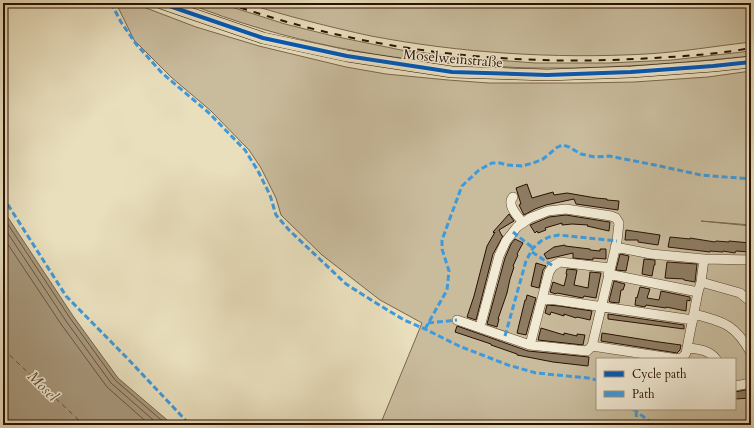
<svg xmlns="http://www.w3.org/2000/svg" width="754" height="428" font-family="Cardo,serif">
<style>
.green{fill:#c9bc9d;stroke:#7a664e;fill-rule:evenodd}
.water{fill:#a8997d;stroke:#76624b}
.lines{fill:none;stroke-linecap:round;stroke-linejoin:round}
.shore{stroke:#69543e;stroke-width:1}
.ferry{stroke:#634e38;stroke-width:1;stroke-dasharray:5 4;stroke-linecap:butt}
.building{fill:#8d7c62;stroke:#2a1000}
.minor-casing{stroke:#5a442f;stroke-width:10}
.major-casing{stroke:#2a1000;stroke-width:12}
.minor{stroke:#f1ead4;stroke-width:9}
.major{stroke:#e9dfbd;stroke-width:11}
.rail{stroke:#2a1000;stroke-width:2;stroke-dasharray:7 7;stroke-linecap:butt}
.quiet{stroke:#3d9adc;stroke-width:3;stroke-dasharray:6 3;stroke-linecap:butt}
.cycleway-casing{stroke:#f1ead4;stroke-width:6}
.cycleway{stroke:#0057b8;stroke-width:4}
.labels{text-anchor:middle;stroke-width:3;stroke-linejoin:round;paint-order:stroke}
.street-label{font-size:14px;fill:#2a1000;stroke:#f1ead4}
.water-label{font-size:15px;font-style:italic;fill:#634e38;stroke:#f1ead4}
</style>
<rect width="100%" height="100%" fill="#e9dfbd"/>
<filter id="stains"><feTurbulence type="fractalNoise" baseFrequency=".005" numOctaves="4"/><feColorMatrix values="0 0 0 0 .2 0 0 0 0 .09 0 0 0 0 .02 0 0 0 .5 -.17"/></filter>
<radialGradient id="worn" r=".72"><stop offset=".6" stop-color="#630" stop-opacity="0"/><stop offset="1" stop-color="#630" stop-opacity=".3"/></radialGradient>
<path class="green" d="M 116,3 L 133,3 L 196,27 L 259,46 L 346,67 L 386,74 L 448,80 L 489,83 L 579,83 L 634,82 L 708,77 L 751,71 L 751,225 L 701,221 L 751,226 L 751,425 L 380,425 L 422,323 L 380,300 L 322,255 L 281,215 L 276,198 L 261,168 L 249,150 L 211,111 L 171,77 L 134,40 ZM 597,359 L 735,359 L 735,409 L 597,409 Z
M 187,3 L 219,3 L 285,24 L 333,36 L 401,50 L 467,58 L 536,63 L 609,63 L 672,60 L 751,51 L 751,56 C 680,63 608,69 536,68 C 521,68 506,67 491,66 C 387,61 284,42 187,3 Z
M 245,3 L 751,3 L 751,42 C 716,46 681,52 646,54 C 554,59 461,53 371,36 C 329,27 287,16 245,3 Z"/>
<path class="water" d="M 3,210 L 73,316 L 118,378 L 173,425 L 3,425 Z"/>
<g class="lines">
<path class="shore" d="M 3,217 L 70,318 L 115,380 L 167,425
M 3,226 L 66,321 L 111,383 L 159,425
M 3,237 L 61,324 L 107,387 L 150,425"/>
<path class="ferry" d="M 3,349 L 84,425"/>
</g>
<path class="building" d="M 527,184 L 532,198 L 553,192 L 554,195 L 567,193 L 596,198 L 607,199 L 607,200 L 619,201 L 618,210 L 576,204 L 574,199 L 546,205 L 535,209 L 524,215 L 519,205 L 521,204 L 516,188 Z
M 509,214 L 514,221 L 499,230 L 502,236 L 503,236 L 493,254 L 476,320 L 467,317 L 474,296 L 487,246 L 495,232 L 494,233 L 493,232 Z
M 566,215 L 609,222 L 610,222 L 609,231 L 587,226 L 588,225 L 572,224 L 562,225 L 562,223 L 545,228 L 546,230 L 538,233 L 537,231 L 535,233 L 530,225 L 549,217 Z
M 626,230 L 660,235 L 658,245 L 638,242 L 638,240 L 625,240 Z
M 670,237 L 690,239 L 690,238 L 715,242 L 716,241 L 729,242 L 729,241 L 750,243 L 749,252 L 736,251 L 735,253 L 723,251 L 723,252 L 710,251 L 710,252 L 668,247 Z
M 515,239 L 523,243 L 517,254 L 518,255 L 513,266 L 514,267 L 510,279 L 507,293 L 498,319 L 499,319 L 497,327 L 487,324 L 505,258 L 511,244 Z
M 565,245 L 565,246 L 590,249 L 590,250 L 600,251 L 600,249 L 606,249 L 606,259 L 593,258 L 593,260 L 573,258 L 573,253 L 547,259 L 544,254 L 554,247 Z
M 620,254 L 629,256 L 626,271 L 616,270 Z
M 644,259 L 655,260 L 655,265 L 654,265 L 652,276 L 642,274 Z
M 667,262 L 697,264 L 695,282 L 684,280 L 684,279 L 665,278 Z
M 536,263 L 546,266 L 543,270 L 539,288 L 531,286 Z
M 567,269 L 577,270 L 574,285 L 588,288 L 590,272 L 601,273 L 596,298 L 584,296 L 583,298 L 557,293 L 556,294 L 550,292 L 553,282 L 564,286 L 567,274 L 566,274 Z
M 614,281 L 625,284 L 623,290 L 621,290 L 619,303 L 610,302 L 609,301 Z
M 640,287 L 650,289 L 647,298 L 659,300 L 661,291 L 690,297 L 690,301 L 687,300 L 686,311 L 666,307 L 666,308 L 646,305 L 645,307 L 635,305 L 636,297 L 637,298 Z
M 527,295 L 536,298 L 526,335 L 517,333 L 525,300 L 526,300 Z
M 547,305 L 559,306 L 592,311 L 590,320 L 577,317 L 576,318 L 564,314 L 564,316 L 551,312 L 550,315 L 545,313 Z
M 608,314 L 684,325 L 684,329 L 608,319 Z
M 457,326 L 528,351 L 589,357 L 588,366 L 553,362 L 517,355 L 517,354 L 491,345 L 491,344 L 455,332 Z
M 541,328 L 564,335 L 564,333 L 577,336 L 577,334 L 585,335 L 583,345 L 538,340 Z
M 602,333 L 659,342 L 681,345 L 680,350 L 677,353 L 601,341 Z
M 750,389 L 751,398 L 735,399 L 735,392 Z"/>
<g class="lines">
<g class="minor-casing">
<path id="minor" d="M 513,197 C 506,205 518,216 523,223
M 615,247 L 651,254 L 704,259 L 751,260
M 608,274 L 698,292
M 701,282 L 740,293 L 751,302
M 542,298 L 693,320
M 694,314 C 724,322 735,324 751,353
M 457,320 L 530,345 L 587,351 L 592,346 L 678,359 L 683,357 L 686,353 L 698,292 L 701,282 L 704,259
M 480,327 L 499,256 L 506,241 L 517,227 L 530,218 L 548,211 L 566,209 L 611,216 L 616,218 L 619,223 L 617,241 L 592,346
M 530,345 L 549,272 L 553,266 L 560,262 L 610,268
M 688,348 C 699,349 709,350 716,359
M 735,386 L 751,383"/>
</g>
<g class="major-casing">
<path id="major" d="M 161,3 L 181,10 L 263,38 L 347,56 L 452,72 L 547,75 L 631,72 L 713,66 L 751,62"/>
</g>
<use href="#minor" class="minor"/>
<use href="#major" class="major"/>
<path class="rail" d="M 227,3 C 358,49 496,66 634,59 C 673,57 712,55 751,48"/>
<path class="quiet" d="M 111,3 L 121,22 L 136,44 L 162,73 L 209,113 L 245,150 L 258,171 L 270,195 L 276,215 L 289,230 L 346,284 L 376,303 L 404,320 L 425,329 L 459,346 L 490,358 L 508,365 L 536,373 L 588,378 L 597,380
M 3,197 L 66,296 L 128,359 L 190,425
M 513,232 L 533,248
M 532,252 L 553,266
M 428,323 L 457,320
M 425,329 L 447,290 L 449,271 L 442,249 L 442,240 L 460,191 L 462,186 L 479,170 L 492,163 L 500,163 L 507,165 L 522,166 L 533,163 L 543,159 L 548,155 L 556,148 L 560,146 L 563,145 L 569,147 L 581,154 L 595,157 L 609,156 L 655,165 L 701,175 L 751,179
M 505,336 L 526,261 L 533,248 L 541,241 L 549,237 L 559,235 L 617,241
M 633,409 L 652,423 L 658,425
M 636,411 L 637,425"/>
<g class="cycleway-casing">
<path id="cycleway" d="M 161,3 L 181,10 L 263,38 L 347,56 L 452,72 L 547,75 L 631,72 L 713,66 L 751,62"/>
</g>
<use href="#cycleway" class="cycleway"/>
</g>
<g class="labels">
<g class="street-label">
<text transform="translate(453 58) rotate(5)" y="5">Moselweinstraße</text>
</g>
<g class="water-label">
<text transform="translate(43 386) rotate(45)" y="5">Mosel</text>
</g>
</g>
<rect width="754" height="428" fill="none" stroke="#e9dfbd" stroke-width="16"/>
<rect x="4" y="4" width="746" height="420" fill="none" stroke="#2a1000" stroke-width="2"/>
<rect x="8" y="8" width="738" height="412" fill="none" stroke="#2a1000"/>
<rect x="596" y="358" width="140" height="52" fill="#f1ead4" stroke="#a1937f"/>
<rect x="604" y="371" width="20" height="6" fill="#0057b8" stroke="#a1937f"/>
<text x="632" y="378" font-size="12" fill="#2a1000">Cycle path</text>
<rect x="604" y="391" width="20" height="6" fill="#3d9adc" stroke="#a1937f"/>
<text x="632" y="398" font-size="12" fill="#2a1000">Path</text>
<rect width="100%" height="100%" filter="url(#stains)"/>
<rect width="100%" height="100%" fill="url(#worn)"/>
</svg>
